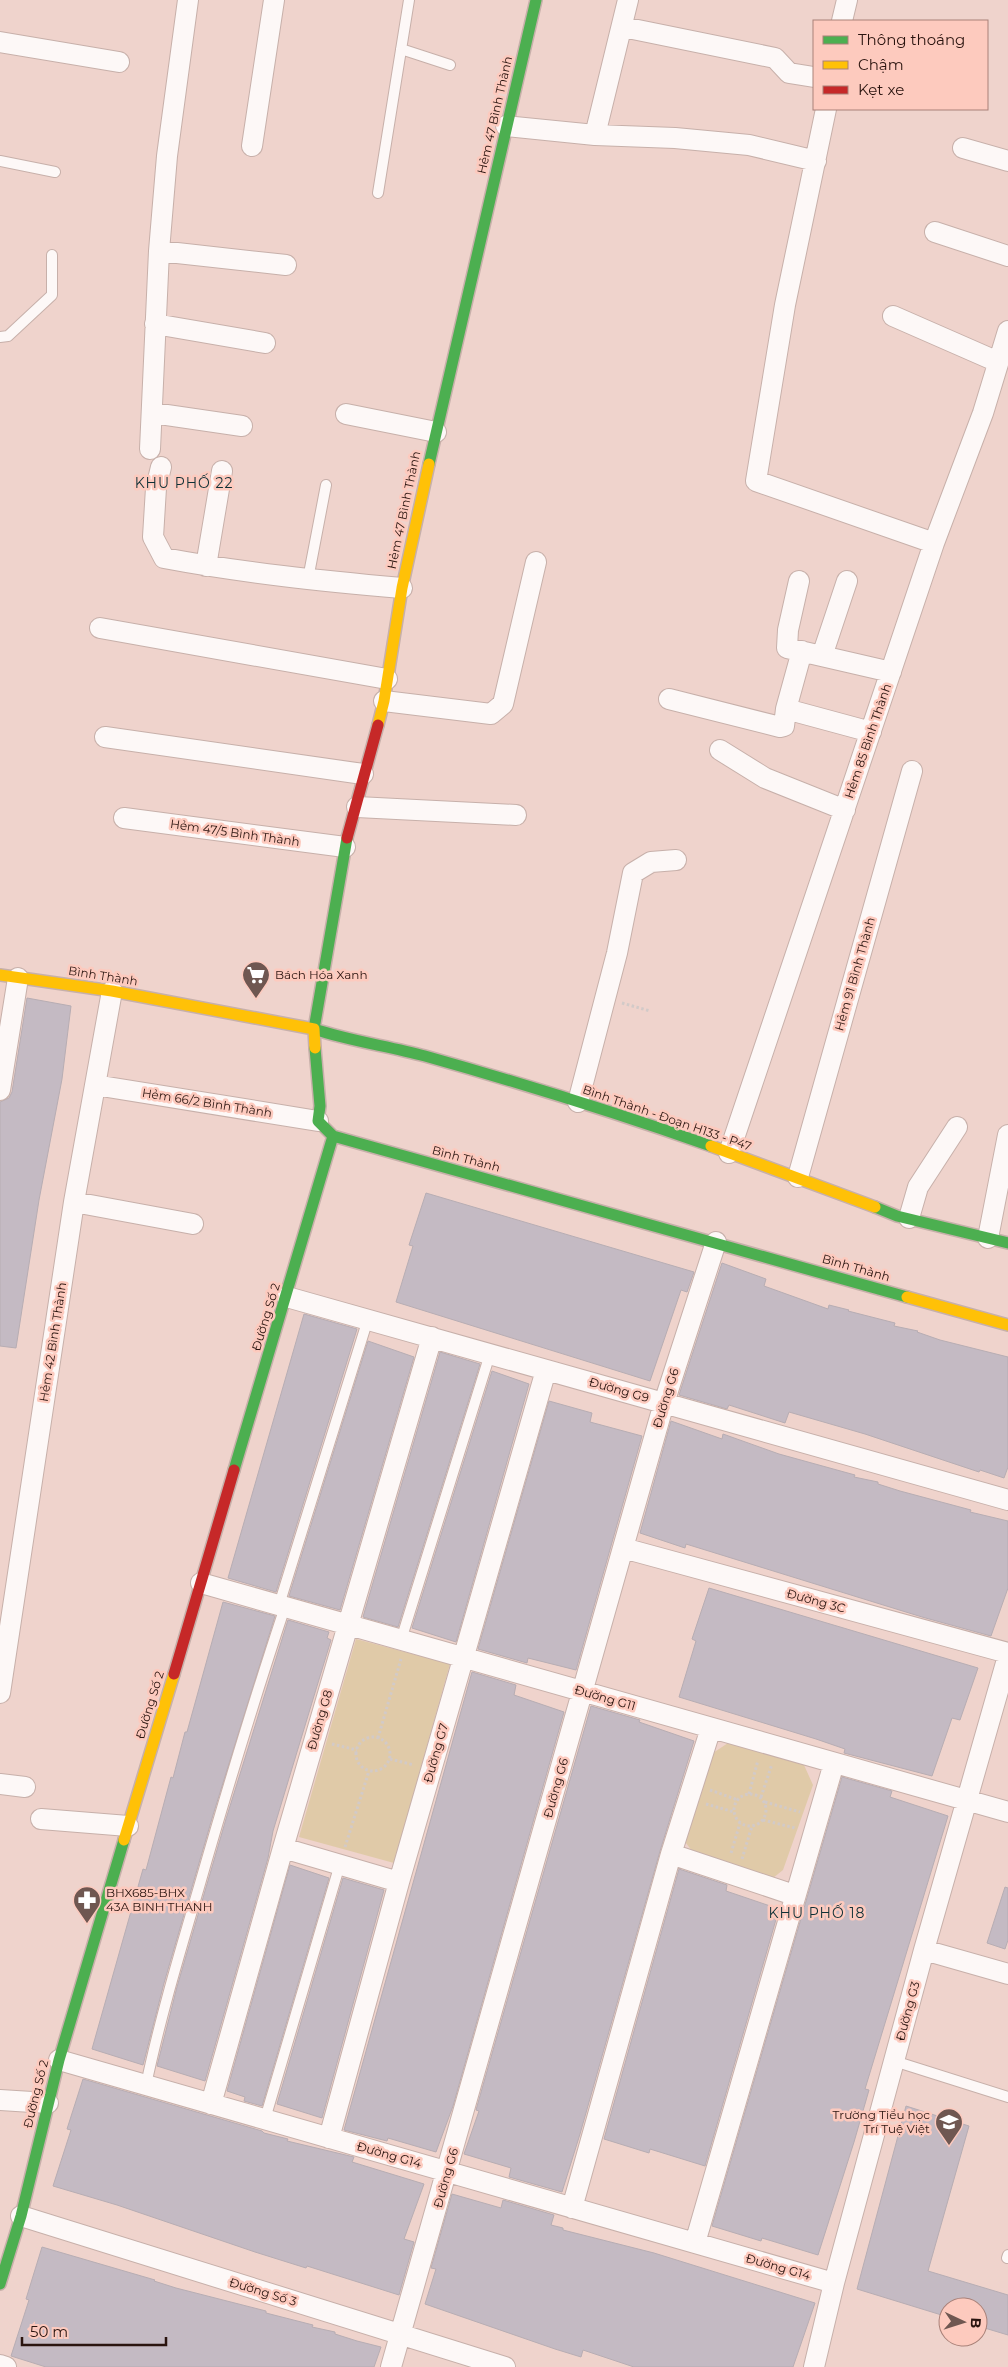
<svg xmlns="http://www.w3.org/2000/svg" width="1008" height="2367" font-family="Montserrat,sans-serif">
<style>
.green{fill:#e0caa8}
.building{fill:#c4bac3;stroke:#b7adb3}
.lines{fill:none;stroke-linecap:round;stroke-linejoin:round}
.lane-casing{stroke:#c7b0aa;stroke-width:12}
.street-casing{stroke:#c7b0aa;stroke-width:22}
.fast-casing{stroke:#c7b0aa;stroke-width:14}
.slow-casing{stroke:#c7b0aa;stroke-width:14}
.jam-casing{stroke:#c7b0aa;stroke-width:14}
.path{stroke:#d2cac8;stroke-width:3;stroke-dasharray:2.5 2.5;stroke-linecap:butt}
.lane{stroke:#fdf8f7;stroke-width:10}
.street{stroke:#fdf8f7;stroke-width:20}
.fast{stroke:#4caf50;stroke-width:11}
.slow{stroke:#ffc107;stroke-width:11}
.jam{stroke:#c62828;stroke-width:11}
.labels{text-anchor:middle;stroke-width:5;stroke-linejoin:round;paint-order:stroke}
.street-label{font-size:12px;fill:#2a140f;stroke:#fdcabe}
.poi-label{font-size:12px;fill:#2a140f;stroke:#fdcabe;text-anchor:start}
.neighbourhood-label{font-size:14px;letter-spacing:1px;fill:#0e3036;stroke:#fdcabe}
</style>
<rect width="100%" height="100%" fill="#efd3cc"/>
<path class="green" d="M 356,1639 L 450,1664 L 394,1863 L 299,1837 Z
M 728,1743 L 804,1765 L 813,1785 L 783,1870 L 773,1878 L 692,1851 L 686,1843 L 687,1829 L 713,1753 Z"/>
<path class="building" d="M 27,998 L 71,1006 L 62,1079 L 39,1200 L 16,1348 L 0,1346 L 0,1102 L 9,1098 L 12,1092 Z
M 426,1193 L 694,1272 L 687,1292 L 681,1290 L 650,1381 L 396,1302 L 413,1246 L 409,1245 Z
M 722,1263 L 766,1279 L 764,1286 L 828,1309 L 829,1305 L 849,1310 L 848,1311 L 895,1323 L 894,1326 L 918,1331 L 917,1332 L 940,1340 L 1008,1357 L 1008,1467 L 1004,1478 L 980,1470 L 979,1472 L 865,1434 L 789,1412 L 785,1423 L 729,1405 L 727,1409 L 679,1395 Z
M 304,1314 L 357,1329 L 276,1592 L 228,1578 Z
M 368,1341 L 414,1357 L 340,1610 L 289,1596 Z
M 440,1352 L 480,1364 L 398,1627 L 363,1617 Z
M 492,1371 L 529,1384 L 456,1642 L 412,1628 Z
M 549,1401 L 592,1413 L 590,1422 L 642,1436 L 576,1670 L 528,1658 L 527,1663 L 478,1649 Z
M 671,1421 L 722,1439 L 723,1434 L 779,1454 L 855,1475 L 854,1477 L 878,1482 L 878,1484 L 900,1491 L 971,1510 L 970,1512 L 1008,1521 L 1008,1588 L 991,1636 L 922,1617 L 686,1544 L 685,1548 L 640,1533 Z
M 709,1588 L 978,1668 L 960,1720 L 952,1718 L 932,1776 L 844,1753 L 845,1749 L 816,1739 L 679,1697 L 696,1641 L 692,1639 Z
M 223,1602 L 275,1616 L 213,1815 L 164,1983 L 143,2065 L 92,2049 L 143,1869 L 146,1870 L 171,1777 L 173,1778 L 185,1732 L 187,1732 Z
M 288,1620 L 329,1632 L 327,1638 L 331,1640 L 273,1831 L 268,1858 L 205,2081 L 157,2066 L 177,1987 L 226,1819 Z
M 472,1672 L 516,1685 L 514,1695 L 564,1712 L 453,2106 L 436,2152 L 388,2138 L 387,2141 L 344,2130 Z
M 591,1706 L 640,1720 L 639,1722 L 694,1741 L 660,1851 L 580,2134 L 562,2192 L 509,2177 L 511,2168 L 464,2154 L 479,2111 L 476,2110 Z
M 842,1777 L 892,1791 L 890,1797 L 948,1816 L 865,2089 L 869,2090 L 854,2142 L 818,2255 L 762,2238 L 761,2241 L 712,2226 Z
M 290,1865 L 329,1878 L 262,2106 L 244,2101 L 245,2097 L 227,2091 Z
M 679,1869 L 727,1885 L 726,1891 L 779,1909 L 705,2166 L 650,2149 L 649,2153 L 604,2139 Z
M 343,1878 L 384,1890 L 322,2118 L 277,2104 Z
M 1005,1887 L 1008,1888 L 1008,1940 L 1005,1949 L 987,1943 Z
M 83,2079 L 262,2131 L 264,2133 L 288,2139 L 287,2141 L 354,2157 L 352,2162 L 424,2184 L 404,2239 L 414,2242 L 399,2295 L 307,2266 L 306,2268 L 255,2252 L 117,2205 L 53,2186 L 71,2130 L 67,2129 Z
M 906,2106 L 969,2126 L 928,2271 L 1008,2295 L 1008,2335 L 978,2326 L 978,2307 L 948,2307 L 948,2317 L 857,2289 Z
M 452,2194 L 501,2208 L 503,2200 L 554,2215 L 551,2225 L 563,2228 L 563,2230 L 654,2253 L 815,2303 L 793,2367 L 634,2367 L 583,2350 L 581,2357 L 555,2349 L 425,2304 L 436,2269 L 431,2268 Z
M 42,2247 L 155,2280 L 154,2281 L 176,2288 L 266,2311 L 266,2313 L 313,2325 L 312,2327 L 335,2332 L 335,2334 L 357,2341 L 381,2347 L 374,2367 L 46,2367 L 11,2356 L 29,2300 L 26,2299 Z"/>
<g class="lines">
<g class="lane-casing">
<path id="lane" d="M 401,49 L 450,65
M 0,161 L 55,172
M 378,193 L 409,0
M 0,337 L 8,336 L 52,295 L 52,255
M 308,579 L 326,485
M 279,1605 L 368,1319
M 401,1640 L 490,1354
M 894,2061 L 1008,2097
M 146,2085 C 160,2018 180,1952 199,1887 C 226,1793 254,1700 285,1607
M 265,2119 L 340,1864
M 1007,2258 L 1008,2255"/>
</g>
<g class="street-casing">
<path id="street" d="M 842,21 L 847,0
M 623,27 L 775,58 L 789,73 L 814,77
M 0,42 L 119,62
M 826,109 L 785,305 L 756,481 L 934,543
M 506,126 L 595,135 L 675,138 L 749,145 L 816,161
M 595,135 L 628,0
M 252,146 L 274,0
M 963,148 L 1008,161
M 935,232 L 1008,256
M 159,251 L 286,265
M 893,316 L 998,362
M 155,324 L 265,343
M 153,413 L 242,426
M 346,414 L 436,432
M 150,449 L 159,251 L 167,156 L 188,0
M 161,467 L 156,488 L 153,537 L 164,558 C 243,573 322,581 402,588
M 206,566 L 222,471
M 799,581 L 788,630 L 787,648 L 891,672
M 100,628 L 387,679
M 822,656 L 847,581
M 669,699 L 780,727 L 784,726 L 786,709 L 871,732
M 384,701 L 491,714 L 503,704 L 536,562
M 786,709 L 802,651
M 105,737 L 363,774
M 720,750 L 765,778 L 845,810
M 357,807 L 516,815
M 124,818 L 345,847
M 95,1085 L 318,1121
M 0,1090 L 18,978
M 578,1102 L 617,953 L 633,873 L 651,862 L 676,860
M 729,1153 L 934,543 L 983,413 L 1008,331
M 798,1177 L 912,771
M 74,1202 L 193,1224
M 909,1218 L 918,1187 L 957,1127
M 988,1238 L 1008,1135
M 287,1297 L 1008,1500
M 623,1548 L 1008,1653
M 201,1583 L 1008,1812
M 0,1693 L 74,1202 L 112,991
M 0,1784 L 25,1787
M 41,1819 L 128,1826
M 283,1848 L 399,1882
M 671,1854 L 794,1895
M 924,1950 L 1008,1974
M 59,2060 L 834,2283
M 0,2100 L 48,2103
M 211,2104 L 283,1848 L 432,1337
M 329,2138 L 399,1882 L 546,1370
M 572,2208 L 671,1854 L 711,1728
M 21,2216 L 505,2367
M 695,2243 L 834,1763
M 0,2365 L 6,2367
M 391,2367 L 664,1403 L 716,1242
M 814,2367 L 834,2283 L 924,1950 L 1008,1656"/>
</g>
<g class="fast-casing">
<path id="fast" d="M 429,464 L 536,0
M 347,838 L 314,1029 C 350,1041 388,1046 425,1056 C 521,1083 617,1113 711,1146
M 315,1048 L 320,1106 L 318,1121 L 333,1136 L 907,1297
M 875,1207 L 897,1216 L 1008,1243
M 234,1470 L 333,1136
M 0,2284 L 21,2216 L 59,2060 L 124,1840"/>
</g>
<g class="slow-casing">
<path id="slow" d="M 378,725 L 384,701 L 402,588 L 429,464
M 0,975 L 112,991 L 314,1029 L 315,1048
M 711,1146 L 875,1207
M 907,1297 L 1008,1325
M 124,1840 L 174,1674"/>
</g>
<g class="jam-casing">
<path id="jam" d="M 347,838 L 378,725
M 174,1674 L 234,1470"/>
</g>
<path class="path" d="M 622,1003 L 650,1011
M356 1754a17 17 0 1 1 34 0a17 17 0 1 1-34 0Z
M 378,1738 L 401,1659
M 332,1744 L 357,1750
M 390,1759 L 414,1765
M 710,1790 L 738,1800
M734 1810a16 16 0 1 1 32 0a16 16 0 1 1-32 0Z
M 749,1794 L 758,1760
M 761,1797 L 772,1764
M 765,1802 L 800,1812
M 706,1804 L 734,1812
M 763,1820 L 795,1828
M 345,1847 L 369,1771
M 731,1853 L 740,1823
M 742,1859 L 752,1826"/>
<use href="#lane" class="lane"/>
<use href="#street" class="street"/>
<use href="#fast" class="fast"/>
<use href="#slow" class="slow"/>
<use href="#jam" class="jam"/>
</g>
<defs>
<g id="supermarket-pin" transform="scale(1.4375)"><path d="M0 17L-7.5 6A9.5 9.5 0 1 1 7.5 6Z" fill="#6f5751" stroke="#fdcabe"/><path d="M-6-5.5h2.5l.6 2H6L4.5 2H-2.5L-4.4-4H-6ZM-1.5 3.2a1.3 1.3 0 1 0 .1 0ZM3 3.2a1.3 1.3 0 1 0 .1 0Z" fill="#fff"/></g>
<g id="pharmacy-pin" transform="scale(1.4375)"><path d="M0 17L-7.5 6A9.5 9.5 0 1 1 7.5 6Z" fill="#6f5751" stroke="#fdcabe"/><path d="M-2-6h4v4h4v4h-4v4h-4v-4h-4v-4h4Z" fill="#fff"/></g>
<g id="school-pin" transform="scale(1.4375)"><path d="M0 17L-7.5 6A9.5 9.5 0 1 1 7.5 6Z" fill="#6f5751" stroke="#fdcabe"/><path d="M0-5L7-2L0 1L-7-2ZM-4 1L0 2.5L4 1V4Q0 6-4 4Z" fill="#fff"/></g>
</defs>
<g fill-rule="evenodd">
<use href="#supermarket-pin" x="256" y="975"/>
<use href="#pharmacy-pin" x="87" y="1900"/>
<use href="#school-pin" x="949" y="2122"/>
</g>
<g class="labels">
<g class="street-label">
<text transform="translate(495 115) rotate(-77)" y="4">Hẻm 47 Bình Thành</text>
<text transform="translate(404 510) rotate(-78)" y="4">Hẻm 47 Bình Thành</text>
<text transform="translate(868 741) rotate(-71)" y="4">Hẻm 85 Bình Thành</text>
<text transform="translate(235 833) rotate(8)" y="4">Hẻm 47/5 Bình Thành</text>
<text transform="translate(855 974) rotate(-74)" y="4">Hẻm 91 Bình Thành</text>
<text transform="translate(103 976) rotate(9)" y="4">Bình Thành</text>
<text transform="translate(207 1103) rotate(9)" y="4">Hẻm 66/2 Bình Thành</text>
<text transform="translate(667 1118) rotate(19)" y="4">Bình Thành - Đoạn H133 - P47</text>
<text transform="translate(466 1159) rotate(15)" y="4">Bình Thành</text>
<text transform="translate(856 1268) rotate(16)" y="4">Bình Thành</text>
<text transform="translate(266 1317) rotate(-73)" y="4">Đường Số 2</text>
<text transform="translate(53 1342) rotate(-81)" y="4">Hẻm 42 Bình Thành</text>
<text transform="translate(619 1390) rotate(16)" y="4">Đường G9</text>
<text transform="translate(666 1398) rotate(-73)" y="4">Đường G6</text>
<text transform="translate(816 1601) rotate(15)" y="4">Đường 3C</text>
<text transform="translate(605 1698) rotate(16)" y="4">Đường G11</text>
<text transform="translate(150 1705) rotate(-73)" y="4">Đường Số 2</text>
<text transform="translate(320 1720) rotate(-74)" y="4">Đường G8</text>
<text transform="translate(436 1753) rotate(-74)" y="4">Đường G7</text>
<text transform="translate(556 1788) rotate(-74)" y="4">Đường G6</text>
<text transform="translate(908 2011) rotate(-75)" y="4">Đường G3</text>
<text transform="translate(36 2094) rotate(-76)" y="4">Đường Số 2</text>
<text transform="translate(389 2155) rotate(16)" y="4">Đường G14</text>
<text transform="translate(446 2178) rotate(-74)" y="4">Đường G6</text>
<text transform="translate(778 2267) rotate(16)" y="4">Đường G14</text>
<text transform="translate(263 2292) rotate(17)" y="4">Đường Số 3</text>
</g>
<g class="poi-label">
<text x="275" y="979">Bách Hóa Xanh</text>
<text x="106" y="1897">BHX685-BHX<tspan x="106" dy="14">43A BINH THANH</tspan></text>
<text x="930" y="2119" text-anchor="end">Trường Tiểu học<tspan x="930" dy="14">Trí Tuệ Việt</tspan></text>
</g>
<g class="neighbourhood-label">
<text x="184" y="488">KHU PHỐ 22</text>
<text x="817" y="1918">KHU PHỐ 18</text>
</g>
</g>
<rect x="813" y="20" width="175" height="90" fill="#fdcabe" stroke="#a98178"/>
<rect x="823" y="36" width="25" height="8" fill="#4caf50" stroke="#a98178"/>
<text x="858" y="45" font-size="15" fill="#2a140f">Thông thoáng</text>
<rect x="823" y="61" width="25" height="8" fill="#ffc107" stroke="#a98178"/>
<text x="858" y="70" font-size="15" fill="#2a140f">Chậm</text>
<rect x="823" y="86" width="25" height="8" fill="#c62828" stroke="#a98178"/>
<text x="858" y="95" font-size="15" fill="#2a140f">Kẹt xe</text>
<g transform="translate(963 2322) rotate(94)"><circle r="24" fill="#fdcabe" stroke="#a98178"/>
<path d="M0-4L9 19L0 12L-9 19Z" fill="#6f5751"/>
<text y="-8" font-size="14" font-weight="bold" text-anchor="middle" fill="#2a140f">B</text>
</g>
<path d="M22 2337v8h144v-8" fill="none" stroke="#2a140f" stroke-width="2.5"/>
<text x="30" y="2337" font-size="15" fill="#2a140f" stroke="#fdcabe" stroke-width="4" paint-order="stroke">50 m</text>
</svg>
